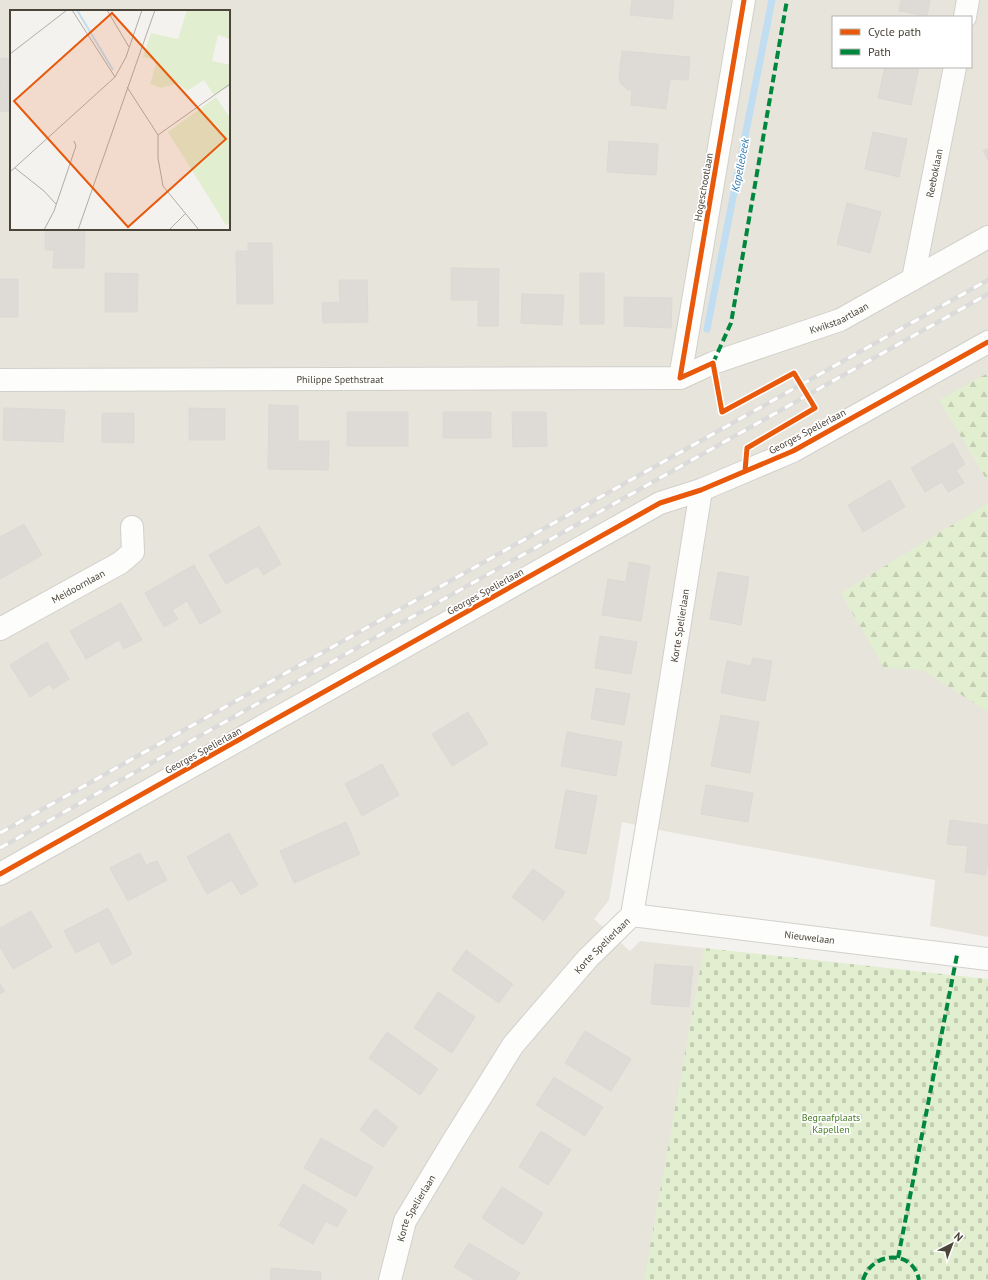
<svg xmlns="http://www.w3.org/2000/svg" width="988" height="1280" font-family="'PT Sans',sans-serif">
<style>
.residential{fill:#e7e4dc;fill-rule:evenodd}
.forest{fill:url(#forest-firs)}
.cemetery{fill:url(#cemetery-stones)}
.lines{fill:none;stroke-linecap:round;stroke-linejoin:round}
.stream{stroke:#c0ddf1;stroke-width:7}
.building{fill:#dedbd6;stroke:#dcd9d4}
.minor-casing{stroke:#d2d0cb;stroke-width:24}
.minor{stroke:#fdfdfc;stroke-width:22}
.rail-casing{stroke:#dbdbda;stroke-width:4.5}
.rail{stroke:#fff;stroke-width:3;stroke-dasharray:9;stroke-linecap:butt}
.quiet{stroke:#00873e;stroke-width:4;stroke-dasharray:8 4;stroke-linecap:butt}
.cycleway-casing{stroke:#fff;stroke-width:8}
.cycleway{stroke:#e8590c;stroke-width:5}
.labels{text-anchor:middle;stroke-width:3.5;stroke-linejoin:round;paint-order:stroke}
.street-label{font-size:10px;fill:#4b4439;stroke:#fff}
.park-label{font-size:10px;fill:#4a7f2a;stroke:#fff}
.water-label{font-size:11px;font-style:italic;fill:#2e7ab2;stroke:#fff}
.inset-river{fill:none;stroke:#c0ddf1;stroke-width:2}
.inset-road{fill:none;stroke:#b0aca6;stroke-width:1}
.view{fill:#e8590c;fill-opacity:0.15;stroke:#e8590c;stroke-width:2}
.inset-edge{fill:none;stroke:#4b4439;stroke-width:2}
</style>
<defs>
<pattern id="forest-firs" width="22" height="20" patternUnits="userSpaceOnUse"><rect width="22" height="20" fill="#e1eecf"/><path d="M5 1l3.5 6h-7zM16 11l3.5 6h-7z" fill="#c3cdb2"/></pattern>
<pattern id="cemetery-stones" width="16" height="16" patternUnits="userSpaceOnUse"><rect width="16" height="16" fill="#e1eecf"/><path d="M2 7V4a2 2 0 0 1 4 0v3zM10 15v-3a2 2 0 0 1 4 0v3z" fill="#c3cdb2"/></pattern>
</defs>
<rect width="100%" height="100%" fill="#f4f2ee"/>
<path class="residential" d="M 0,0 L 988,0 L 988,937 L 930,926 L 935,880 L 669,832 L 622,822 L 609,900 L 594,919 L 630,951 L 640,941 L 704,948 L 672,1260 L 645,1280 L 0,1280 ZM 11,11 L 229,11 L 229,229 L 11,229 ZM 833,17 L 971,17 L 971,67 L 833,67 Z"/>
<path class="forest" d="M 988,373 L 988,482 L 939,400 Z
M 988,503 L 988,712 L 923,670 L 884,668 L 841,593 Z"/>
<path class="cemetery" d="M 704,948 L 988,979 L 988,1280 L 644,1280 Z"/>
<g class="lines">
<path class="stream" d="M 707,329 L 772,0"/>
</g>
<path class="building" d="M 632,0 L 674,0 L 672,19 L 630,15 Z
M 901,0 L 930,0 L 927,16 L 899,11 Z
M 622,51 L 690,57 L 688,80 L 670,79 L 666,109 L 631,105 L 632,90 L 628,90 L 621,84 L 619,80 Z
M 1,58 L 11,59 L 11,112 L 0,111 Z
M 885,67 L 919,67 L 911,105 L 878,98 Z
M 873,132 L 907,139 L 899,177 L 865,169 Z
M 609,141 L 658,144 L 656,175 L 607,172 Z
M 988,148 L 988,160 L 983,151 Z
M 847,203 L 881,212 L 870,253 L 837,244 Z
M 45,229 L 85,229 L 84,268 L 53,268 L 54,250 L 45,250 Z
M 248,243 L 272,243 L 273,304 L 237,304 L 236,251 L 248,251 Z
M 451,268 L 499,269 L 498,326 L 478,326 L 478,300 L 451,300 Z
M 105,273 L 138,274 L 137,312 L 105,312 Z
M 580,273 L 604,273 L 604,324 L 580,324 Z
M 0,279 L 18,279 L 18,317 L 0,317 Z
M 339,280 L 367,280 L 368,322 L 323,323 L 322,303 L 340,302 Z
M 522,294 L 564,295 L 562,325 L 521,323 Z
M 624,297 L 672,298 L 671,328 L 624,326 Z
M 269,405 L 298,406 L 298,441 L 329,441 L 328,470 L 268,469 Z
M 4,408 L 65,410 L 63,442 L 3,440 Z
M 189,408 L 225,409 L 225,440 L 189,440 Z
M 347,412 L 408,412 L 408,446 L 347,446 Z
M 443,412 L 491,412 L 491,438 L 443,438 Z
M 512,412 L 546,412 L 547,446 L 513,447 Z
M 102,413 L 134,413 L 134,443 L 102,442 Z
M 953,443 L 965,464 L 956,470 L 964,483 L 948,492 L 942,482 L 925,492 L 911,468 Z
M 890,480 L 905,507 L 863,532 L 848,505 Z
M 24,524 L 42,555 L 0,579 L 0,537 Z
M 259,526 L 281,564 L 263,575 L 258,566 L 226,584 L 209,555 Z
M 629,562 L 650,566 L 641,621 L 602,615 L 608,579 L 626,582 Z
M 194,565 L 221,612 L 200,624 L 187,601 L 172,610 L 178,619 L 164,627 L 145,593 Z
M 718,572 L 749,577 L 741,625 L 710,619 Z
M 121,603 L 142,640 L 124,649 L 119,640 L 86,659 L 70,631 Z
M 600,636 L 637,642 L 631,674 L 595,668 Z
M 47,642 L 69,679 L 53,689 L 50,684 L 30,697 L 10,665 Z
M 753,658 L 772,661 L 765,701 L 721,693 L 727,661 L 751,666 Z
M 596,688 L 630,694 L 624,725 L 591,719 Z
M 468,712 L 488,744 L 452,766 L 432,734 Z
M 721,715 L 759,722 L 750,773 L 711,766 Z
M 567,732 L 622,742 L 616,776 L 561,766 Z
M 382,764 L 399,795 L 362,816 L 345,784 Z
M 706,785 L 753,793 L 748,822 L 701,814 Z
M 566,790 L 597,796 L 586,854 L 555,848 Z
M 950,820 L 988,825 L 988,859 L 986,875 L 965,872 L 968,846 L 947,844 Z
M 346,822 L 360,854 L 294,883 L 280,851 Z
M 229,833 L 258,885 L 241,895 L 232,880 L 207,894 L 187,857 Z
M 140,853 L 146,865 L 157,861 L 167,880 L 128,901 L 110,868 Z
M 533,869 L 565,892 L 544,921 L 512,897 Z
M 108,908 L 132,954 L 112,965 L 99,941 L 76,953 L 64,931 Z
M 31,911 L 52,947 L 13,969 L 0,947 L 0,928 Z
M 466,950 L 513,984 L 499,1003 L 452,970 Z
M 655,964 L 693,967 L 689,1007 L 651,1004 Z
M 0,984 L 5,991 L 0,994 Z
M 438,992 L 475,1017 L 452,1053 L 414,1028 Z
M 585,1031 L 631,1059 L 611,1091 L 565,1063 Z
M 387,1032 L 438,1069 L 420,1095 L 369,1058 Z
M 554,1077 L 603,1107 L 585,1136 L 536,1105 Z
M 375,1109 L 398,1127 L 383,1147 L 360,1130 Z
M 541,1131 L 571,1150 L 548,1185 L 519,1167 Z
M 321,1138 L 373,1167 L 356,1197 L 304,1168 Z
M 303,1184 L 347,1210 L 337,1227 L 326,1221 L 313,1244 L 279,1225 Z
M 502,1187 L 543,1213 L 523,1245 L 482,1218 Z
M 469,1243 L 520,1273 L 515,1280 L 475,1280 L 454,1267 Z
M 271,1268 L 321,1272 L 321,1280 L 270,1280 Z"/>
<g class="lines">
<g class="minor-casing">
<g id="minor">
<path d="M 965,17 L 968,0"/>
<path id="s1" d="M 913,279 L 955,67"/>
<path d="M 680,378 L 744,0"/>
<path id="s2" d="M 0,380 L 680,378 L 713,363 L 840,320 L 988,237"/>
<path id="s3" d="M 0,629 L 120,563 L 133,552 L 132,527"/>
<path d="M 0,874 L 660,503 L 701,490 L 793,451 L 988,342"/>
<path id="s4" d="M 632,915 L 988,959"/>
<path id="s5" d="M 390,1280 L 405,1221 L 452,1143 L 513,1045 L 588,958 L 632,915 L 657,767 L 701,490"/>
</g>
</g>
<use href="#minor" class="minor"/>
<g class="rail-casing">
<path id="rail" d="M 0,833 L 988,280
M 0,848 L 988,294"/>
</g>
<use href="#rail" class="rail"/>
<path class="quiet" d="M 713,363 L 731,323 L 787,0
M 898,1258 L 957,955
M 863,1280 C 872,1251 913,1249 919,1280"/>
<g class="cycleway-casing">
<path id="cycleway" d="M 680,378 L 744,0
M 680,378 L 713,363 L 722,412 L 794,373 L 815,408 L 747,448 L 745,471
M 0,874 L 660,503 L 701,490 L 793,451 L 988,342"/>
</g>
<use href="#cycleway" class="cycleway"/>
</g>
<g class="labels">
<g class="street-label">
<text dy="4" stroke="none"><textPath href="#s1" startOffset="108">Reeboklaan</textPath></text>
<text transform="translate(703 187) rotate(-80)" y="4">Hogeschootlaan</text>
<text dy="4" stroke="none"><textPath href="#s2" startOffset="850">Kwikstaartlaan</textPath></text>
<text dy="4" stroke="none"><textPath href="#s2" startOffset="340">Philippe Spethstraat</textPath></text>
<text transform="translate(807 431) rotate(-28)" y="4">Georges Spelierlaan</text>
<text dy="4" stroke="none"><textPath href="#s3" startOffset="89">Meidoornlaan</textPath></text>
<text transform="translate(485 591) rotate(-29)" y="4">Georges Spelierlaan</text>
<text dy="4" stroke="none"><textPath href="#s5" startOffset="737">Korte Spelierlaan</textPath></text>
<text transform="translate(203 750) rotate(-29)" y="4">Georges Spelierlaan</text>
<text dy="4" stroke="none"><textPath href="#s4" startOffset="179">Nieuwelaan</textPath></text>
<text dy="4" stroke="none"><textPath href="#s5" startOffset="401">Korte Spelierlaan</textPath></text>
<text dy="4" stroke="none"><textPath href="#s5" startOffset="77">Korte Spelierlaan</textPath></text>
</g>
<g class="park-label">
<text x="831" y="1121">Begraafplaats<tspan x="831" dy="12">Kapellen</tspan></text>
</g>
<g class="water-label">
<text transform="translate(740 165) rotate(-79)" y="4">Kapellebeek</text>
</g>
</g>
<g transform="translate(10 10)">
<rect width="220" height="220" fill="#f4f2ee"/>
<path d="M 177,0 L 219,0 L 220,4 L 220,29 L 208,25 L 202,51 L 220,55 L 220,76 L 204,85 L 194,70 L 177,81 L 168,73 L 151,78 L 140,74 L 147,51 L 133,47 L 141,23 L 168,29 Z" fill="#e1eecf"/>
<path d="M 206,87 L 220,108 L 220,213 L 216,215 L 158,122 Z" fill="#e1eecf"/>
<path class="inset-river" d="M 67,0 L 103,60"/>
<path class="inset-road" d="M 62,0 L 105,67M 97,0 L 119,37M 0,44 L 57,0M 117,77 L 148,125 L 148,148 L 153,176 L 189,220M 148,125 L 220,74M 5,158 L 34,181 L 46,194M 0,162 L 105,67 L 116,47 L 132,0M 34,220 L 44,201 L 66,136 L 64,131M 68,220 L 145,0M 159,220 L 175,204"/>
<path class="view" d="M 102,3 L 216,129 L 118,217 L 4,91 Z"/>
<rect width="220" height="220" class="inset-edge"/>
</g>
<rect x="832" y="16" width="140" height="52" fill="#ffffff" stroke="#b7b4b0"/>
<rect x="840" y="29" width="20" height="6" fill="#e8590c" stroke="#b7b4b0"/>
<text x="868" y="36" font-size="12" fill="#4b4439">Cycle path</text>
<rect x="840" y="49" width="20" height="6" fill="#00873e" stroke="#b7b4b0"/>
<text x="868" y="56" font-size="12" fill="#4b4439">Path</text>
<g transform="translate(952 1244) rotate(42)" stroke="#ffffff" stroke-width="3" paint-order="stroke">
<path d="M0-3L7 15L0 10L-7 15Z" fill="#4b4439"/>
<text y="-6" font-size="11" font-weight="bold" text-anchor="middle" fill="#4b4439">N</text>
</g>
</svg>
